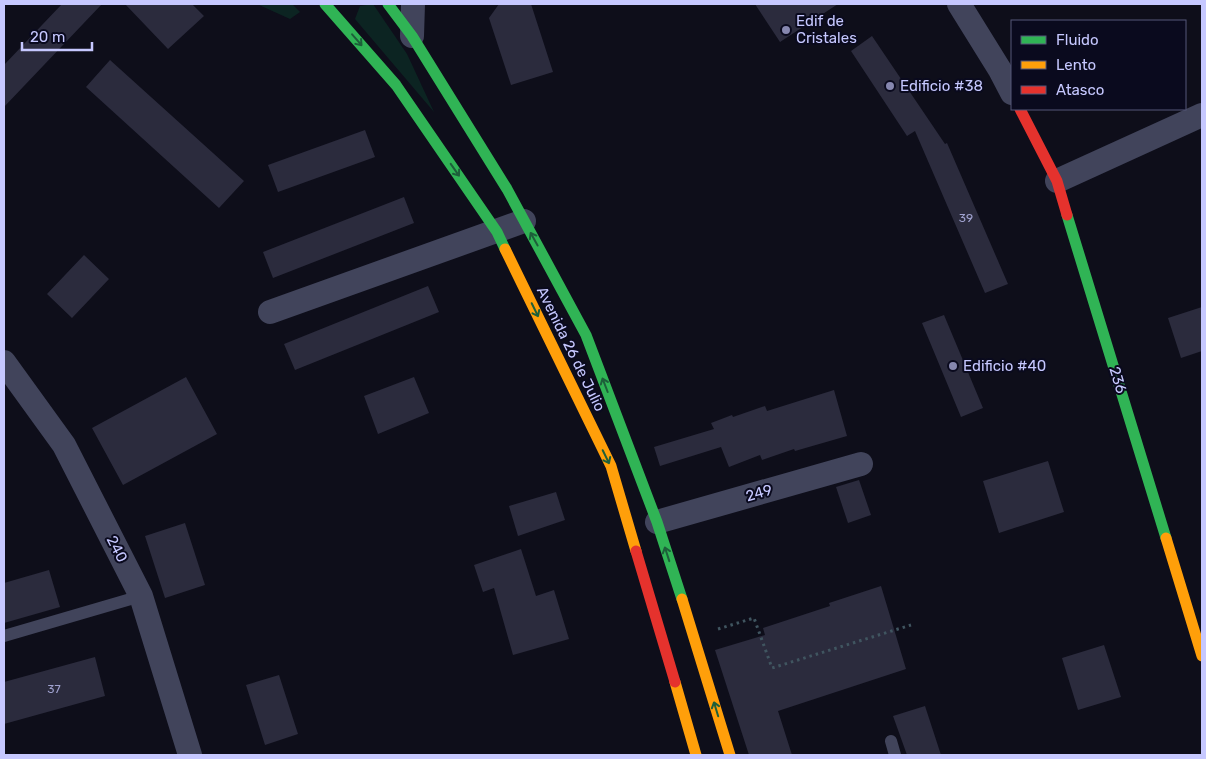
<svg xmlns="http://www.w3.org/2000/svg" width="1206" height="759" font-family="Rubik,sans-serif">
<style>
.green{fill:#0c2422}
.building{fill:#2b2b3d}
.lines{fill:none;stroke-linecap:round;stroke-linejoin:round}
.path{stroke:#405560;stroke-width:3;stroke-dasharray:2.5 4;stroke-linecap:butt}
.lane{stroke:#41445b;stroke-width:12}
.street{stroke:#41445b;stroke-width:24}
.fast{stroke:#30b455;stroke-width:11}
.slow{stroke:#ff9f0a;stroke-width:11}
.jam{stroke:#e5322d;stroke-width:11}
.oneway{stroke:#1d5f3a}
.poi-dot{fill:#8687af;stroke:#0a0a1e;stroke-width:2}
.labels{text-anchor:middle;stroke-width:4;stroke-linejoin:round;paint-order:stroke}
.number-label{font-size:12px;fill:#9fa1ce}
.poi-label{font-size:15px;fill:#c6c8ff;stroke:#0a0a1e;text-anchor:start}
.street-label{font-size:15px;fill:#c6c8ff;stroke:#0a0a1e}
</style>
<rect width="100%" height="100%" fill="#0e0e1a"/>
<path class="green" d="M 257,4 L 292,4 L 300,12 L 290,19 Z
M 373,4 L 407,54 L 434,112 L 355,19 L 360,6 Z"/>
<path class="building" d="M 62,4 L 102,4 L 4,107 L 4,65 Z
M 125,4 L 192,4 L 204,16 L 168,49 Z
M 499,4 L 531,4 L 553,72 L 511,85 L 489,18 Z
M 755,4 L 838,4 L 780,42 Z
M 872,36 L 945,144 L 947,143 L 1008,284 L 985,293 L 915,131 L 907,136 L 851,51 Z
M 110,60 L 244,181 L 219,208 L 86,87 Z
M 365,130 L 375,157 L 278,192 L 268,165 Z
M 404,197 L 414,223 L 273,278 L 263,252 Z
M 84,255 L 109,279 L 72,318 L 47,294 Z
M 428,286 L 439,312 L 295,370 L 284,344 Z
M 1202,307 L 1202,351 L 1181,358 L 1168,318 Z
M 944,315 L 983,408 L 961,417 L 922,323 Z
M 186,377 L 217,434 L 123,485 L 92,428 Z
M 414,377 L 429,413 L 378,434 L 364,396 Z
M 834,390 L 847,436 L 795,451 L 794,449 L 762,460 L 760,455 L 729,467 L 721,447 L 660,466 L 654,447 L 714,429 L 711,423 L 732,415 L 733,417 L 765,406 L 767,411 Z
M 1048,461 L 1064,512 L 999,533 L 983,481 Z
M 859,480 L 871,515 L 848,523 L 836,487 Z
M 556,492 L 565,520 L 518,536 L 509,506 Z
M 185,523 L 205,585 L 165,598 L 145,536 Z
M 521,549 L 536,596 L 554,590 L 569,639 L 513,655 L 494,588 L 483,592 L 474,565 Z
M 49,570 L 60,607 L 4,623 L 4,583 Z
M 881,586 L 906,669 L 778,711 L 792,755 L 749,755 L 715,650 L 765,635 L 763,628 L 830,606 L 829,603 Z
M 1104,645 L 1121,697 L 1078,710 L 1062,658 Z
M 95,657 L 105,696 L 4,724 L 4,682 Z
M 279,675 L 298,734 L 265,745 L 246,685 Z
M 925,706 L 941,755 L 907,755 L 893,716 Z"/>
<g class="lines">
<path class="path" d="M 718,629 L 754,618 L 772,668 L 911,625"/>
<path class="lane" d="M 4,636 L 141,596
M 891,741 L 895,755"/>
<path class="street" d="M 959,4 L 1000,70 L 1012,93
M 412,36 L 413,4
M 1057,181 L 1202,115
M 270,312 L 524,221
M 4,362 L 64,445 L 141,596 L 190,755
M 657,522 L 861,464"/>
<path class="fast" d="M 325,4 L 396,85 L 497,232 L 505,249
M 388,4 L 412,36 L 507,189 L 586,335 L 657,522 L 682,599
M 1067,215 L 1166,538"/>
<path class="slow" d="M 505,249 L 611,466 L 636,551
M 1166,538 L 1202,656
M 682,599 L 730,755
M 675,682 L 696,755"/>
<path class="jam" d="M 1020,109 L 1057,181 L 1067,215
M 636,551 L 675,682"/>
</g>
<defs><path id="oneway-shaft" d="M-6 0H5M1.5-3L5.5 0L1.5 3" fill="none" stroke-width="1.6" stroke-linecap="round" stroke-linejoin="round" transform="scale(1.25)"/></defs>
<g class="oneway">
<use href="#oneway-shaft" transform="translate(357 40) rotate(49)"/>
<use href="#oneway-shaft" transform="translate(455 170) rotate(55)"/>
<use href="#oneway-shaft" transform="translate(534 239) rotate(-119)"/>
<use href="#oneway-shaft" transform="translate(535 310) rotate(64)"/>
<use href="#oneway-shaft" transform="translate(605 385) rotate(-111)"/>
<use href="#oneway-shaft" transform="translate(606 457) rotate(64)"/>
<use href="#oneway-shaft" transform="translate(667 554) rotate(-108)"/>
<use href="#oneway-shaft" transform="translate(716 709) rotate(-107)"/>
</g>
<g class="poi-dot">
<circle cx="786" cy="30" r="5"/>
<circle cx="890" cy="86" r="5"/>
<circle cx="953" cy="366" r="5"/>
</g>
<g class="labels">
<g class="number-label">
<text x="966" y="222">39</text>
<text x="54" y="693">37</text>
</g>
<g class="poi-label">
<text x="796" y="26">Edif de<tspan x="796" dy="17">Cristales</tspan></text>
<text x="900" y="91">Edificio #38</text>
<text x="963" y="371">Edificio #40</text>
</g>
<g class="street-label">
<text transform="translate(571 349) rotate(64)" y="5">Avenida 26 de Julio</text>
<text transform="translate(1118 380) rotate(73)" y="5">236</text>
<text transform="translate(759 493) rotate(-16)" y="5">249</text>
<text transform="translate(117 549) rotate(63)" y="5">240</text>
</g>
</g>
<rect width="1206" height="759" fill="none" stroke="#c6c8ff" stroke-width="10"/>
<rect x="1011" y="20" width="175" height="90" fill="#0a0a1e" stroke="#555678"/>
<rect x="1021" y="36" width="25" height="8" fill="#30b455" stroke="#555678"/>
<text x="1056" y="45" font-size="15" fill="#c6c8ff">Fluido</text>
<rect x="1021" y="61" width="25" height="8" fill="#ff9f0a" stroke="#555678"/>
<text x="1056" y="70" font-size="15" fill="#c6c8ff">Lento</text>
<rect x="1021" y="86" width="25" height="8" fill="#e5322d" stroke="#555678"/>
<text x="1056" y="95" font-size="15" fill="#c6c8ff">Atasco</text>
<path d="M22 42v8h70v-8" fill="none" stroke="#c6c8ff" stroke-width="2.5"/>
<text x="30" y="42" font-size="15" fill="#c6c8ff" stroke="#0a0a1e" stroke-width="4" paint-order="stroke">20 m</text>
</svg>
